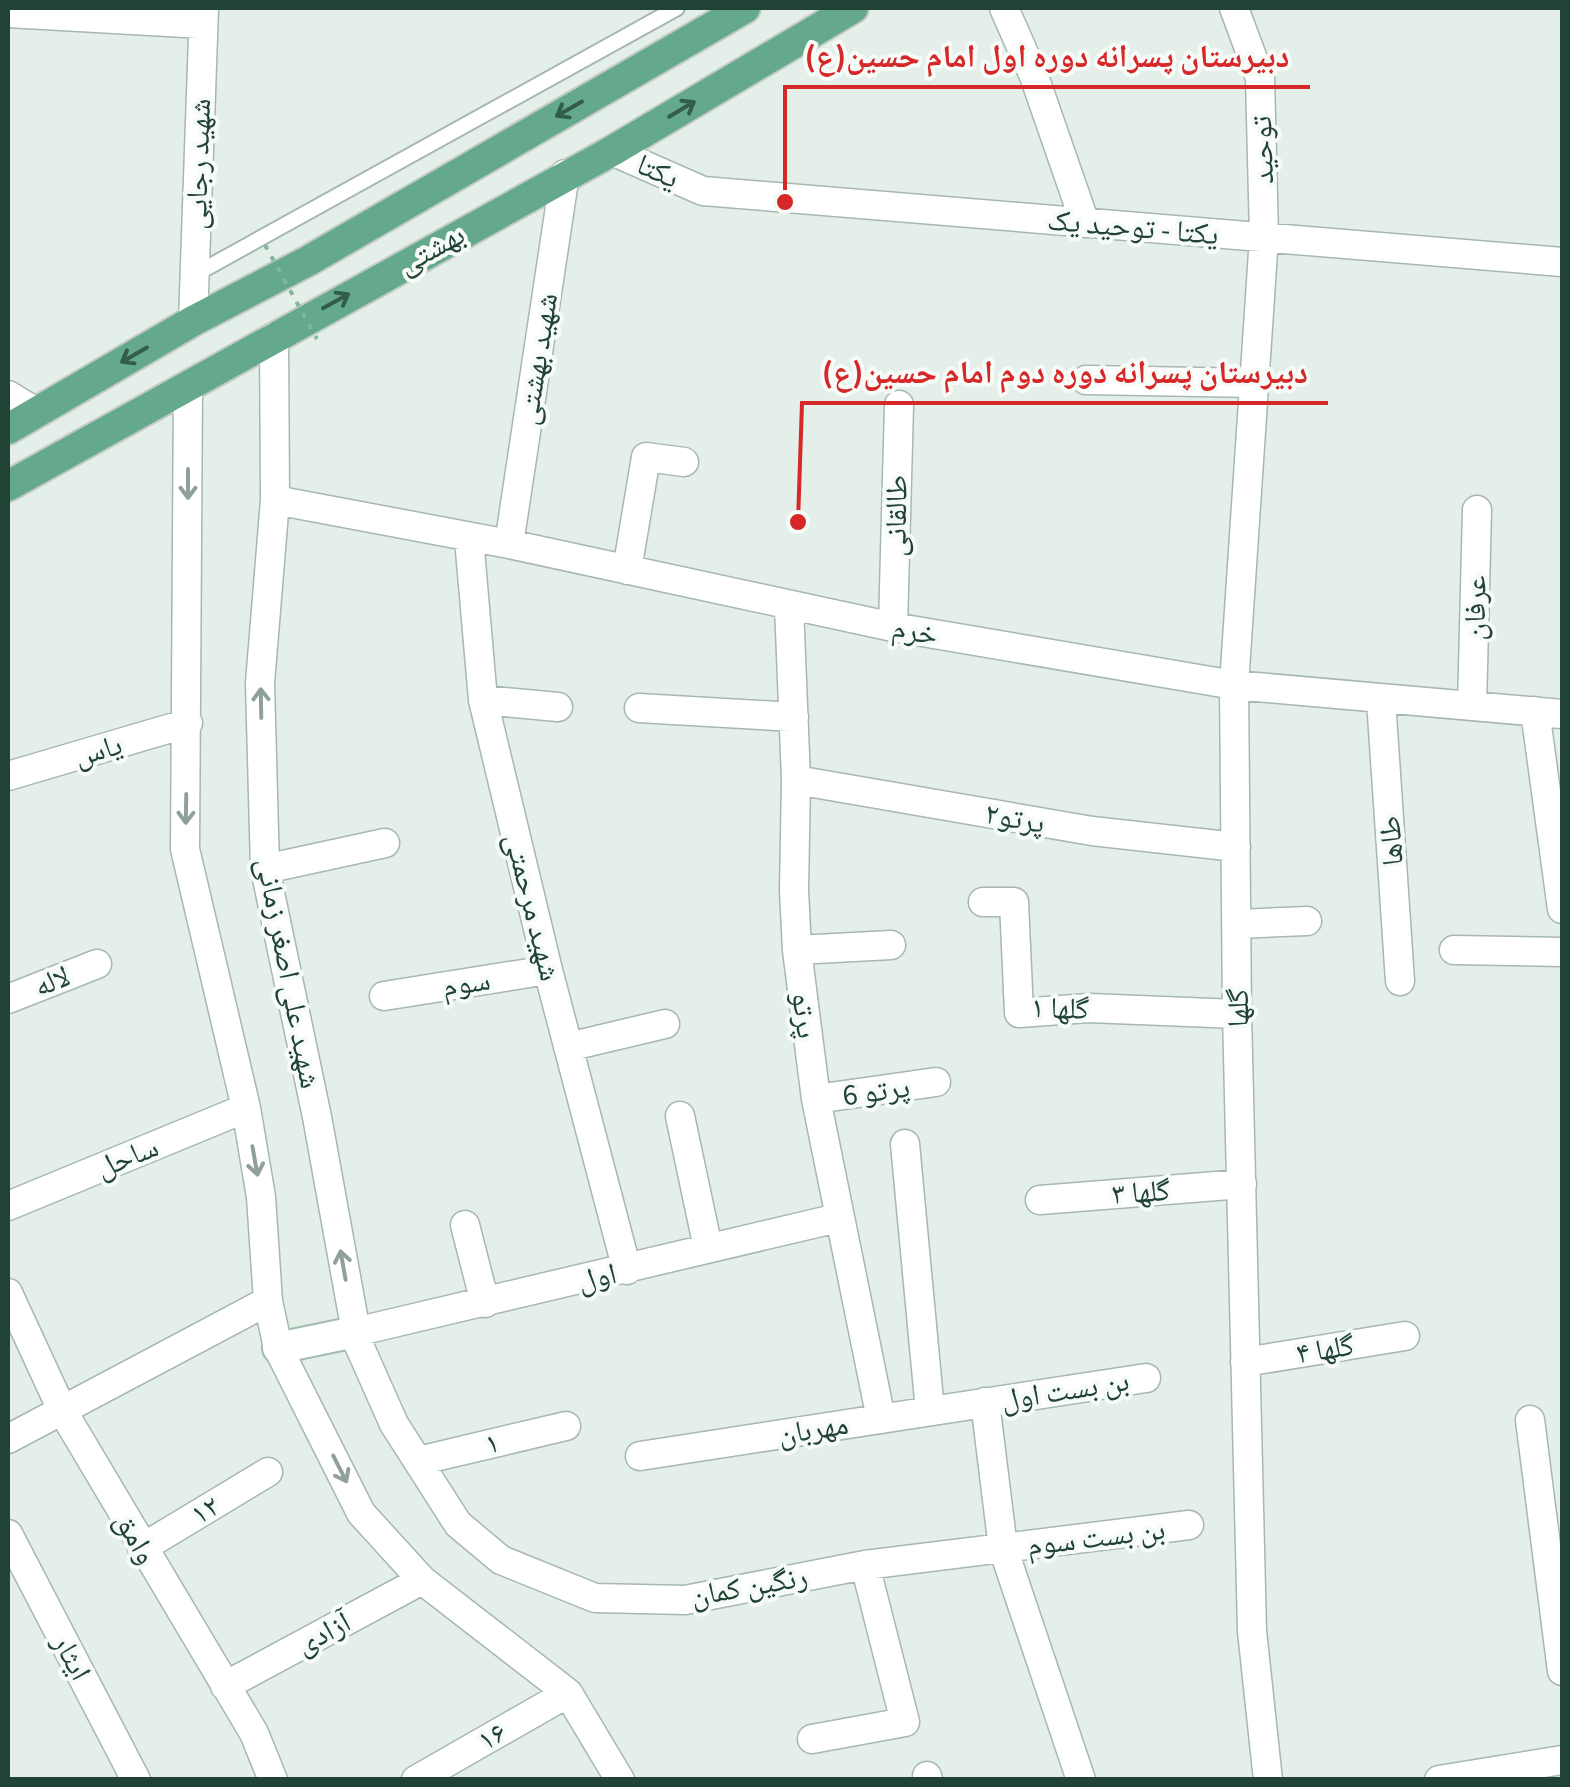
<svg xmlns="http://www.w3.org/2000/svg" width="1570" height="1787" font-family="'Source Sans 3','Noto Naskh Arabic',sans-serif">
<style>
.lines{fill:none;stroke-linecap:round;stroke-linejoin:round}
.lane-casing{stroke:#a6b8af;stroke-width:18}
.street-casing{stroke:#a6b8af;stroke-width:31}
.secondary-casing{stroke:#a2bcaf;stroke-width:34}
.primary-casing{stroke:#c1cac6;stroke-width:34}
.lane{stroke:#fff;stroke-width:14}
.street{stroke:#fff;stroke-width:28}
.secondary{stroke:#fff;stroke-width:30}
.primary{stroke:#65a98d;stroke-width:30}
.path-bridge{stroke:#82b69d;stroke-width:4;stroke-dasharray:5 8;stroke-linecap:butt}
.oneway{stroke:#325c4b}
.oneway2{stroke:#90a19a}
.labels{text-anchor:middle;stroke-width:8;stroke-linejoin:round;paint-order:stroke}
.street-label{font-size:30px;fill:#214335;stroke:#f6fbf7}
.leader{fill:none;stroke:#d62828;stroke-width:4}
.callout-dot{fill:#d62828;stroke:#f6fbf7;stroke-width:4}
.callout-label{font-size:32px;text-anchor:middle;font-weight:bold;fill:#d62828;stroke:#f6fbf7;stroke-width:8;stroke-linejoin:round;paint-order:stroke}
</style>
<rect width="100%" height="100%" fill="#e4efe9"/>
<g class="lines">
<g class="lane-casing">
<path id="lane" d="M 194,275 L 677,8"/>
</g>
<g class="street-casing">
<path id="street" d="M 1004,8 L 1034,76 L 1085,223
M 1234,8 L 1260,78 L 1264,237 L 1234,685 L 1237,1014 L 1252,1631 L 1268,1780
M 8,13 L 203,24
M 612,151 L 703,191 L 1562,262
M 193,321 L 204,8
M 274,337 L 275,500 L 260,683 L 265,869 L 317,1117 L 358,1343 L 394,1424 L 458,1524 L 501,1560 L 595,1598 L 685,1600 L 865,1565 L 1189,1525
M 1086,380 L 1254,383
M 188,386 L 185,849 L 246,1108 L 261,1197 L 268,1301 L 278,1348 L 361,1513 L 422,1580 L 568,1693 L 620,1780
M 8,395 L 36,412
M 275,500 L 509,544 L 893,627 L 1234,685 L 1562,714
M 469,539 L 483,700 L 548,970 L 627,1270
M 509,544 L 565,174
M 627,570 L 646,457 L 684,462
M 789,606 L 796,780 L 794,890 L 797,950 L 816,1099 L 881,1419
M 893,627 L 899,405
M 483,700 L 558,707
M 1381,700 L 1400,981
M 1472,706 L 1477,510
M 639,708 L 794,717
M 1535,711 L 1562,909
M 8,776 L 188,723
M 796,780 L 1092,831 L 1236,847
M 265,869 L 385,843
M 983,902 L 1014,902 L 1019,1013 L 1089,1008 L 1237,1014
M 1238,924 L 1307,921
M 797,950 L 891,945
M 1454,950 L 1562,952
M 384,996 L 548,970
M 8,999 L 97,964
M 568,1047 L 665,1024
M 816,1099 L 936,1082
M 680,1116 L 708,1248
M 905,1144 L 930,1411
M 1040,1200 L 1242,1184
M 8,1206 L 246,1108
M 465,1225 L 485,1303
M 8,1293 L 62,1410 L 254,1733 L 273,1780
M 355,1332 L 838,1218
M 1245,1362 L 1405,1336
M 985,1402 L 1003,1548 L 1081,1780
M 1530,1420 L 1562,1671
M 8,1439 L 268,1301
M 640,1456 L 1146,1378
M 418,1461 L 566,1426
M 8,1534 L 136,1780
M 142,1548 L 268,1472
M 225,1686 L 422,1580
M 812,1739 L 905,1722 L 865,1565
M 927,1776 L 928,1780
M 416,1780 L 568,1693
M 1439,1780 L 1562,1760"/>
</g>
<g class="secondary-casing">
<path id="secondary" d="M 278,1348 L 355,1332"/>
</g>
<g class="primary-casing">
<path id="primary" d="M 8,429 L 193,321 L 308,261 L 745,8
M 8,486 L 612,151 L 853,8"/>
</g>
<use href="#lane" class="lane"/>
<use href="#street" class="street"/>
<use href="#secondary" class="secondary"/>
<use href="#primary" class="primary"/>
<path class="path-bridge" d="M 265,245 L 317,339"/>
</g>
<defs><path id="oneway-shaft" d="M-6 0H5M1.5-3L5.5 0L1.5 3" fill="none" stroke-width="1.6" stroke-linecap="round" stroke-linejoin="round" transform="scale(2.5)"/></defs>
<g class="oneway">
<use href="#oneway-shaft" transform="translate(569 109) rotate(150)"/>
<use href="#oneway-shaft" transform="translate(682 109) rotate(-31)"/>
<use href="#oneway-shaft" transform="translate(336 301) rotate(-29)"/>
<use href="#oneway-shaft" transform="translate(134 355) rotate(150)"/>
</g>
<g class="oneway2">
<use href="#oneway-shaft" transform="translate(188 484) rotate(90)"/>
<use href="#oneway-shaft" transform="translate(261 703) rotate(-91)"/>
<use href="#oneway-shaft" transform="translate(186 809) rotate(91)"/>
<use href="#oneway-shaft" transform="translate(255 1161) rotate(80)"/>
<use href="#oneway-shaft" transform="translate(343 1265) rotate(-100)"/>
<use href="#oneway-shaft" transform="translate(340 1469) rotate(63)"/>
</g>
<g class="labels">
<g class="street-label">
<text transform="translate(1262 150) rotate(-92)" y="10">توحید</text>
<text transform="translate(198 164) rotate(-88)" y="10">شهید رجایی</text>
<text transform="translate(658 171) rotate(24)" y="10">یکتا</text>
<text transform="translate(1133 227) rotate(5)" y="10">یکتا - توحید یک</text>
<text transform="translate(431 249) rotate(-29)" y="10">بهشتی</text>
<text transform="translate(537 359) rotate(-81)" y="10">شهید بهشتی</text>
<text transform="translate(896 516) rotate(-89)" y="10">طالقانی</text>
<text transform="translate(1475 608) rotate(-89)" y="10">عرفان</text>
<text transform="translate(915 631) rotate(10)" y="10">خرم</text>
<text transform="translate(98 750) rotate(-16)" y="10">یاس</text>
<text transform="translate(1015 818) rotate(10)" y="10">پرتو۲</text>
<text transform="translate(1391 841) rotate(-94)" y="10">طاها</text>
<text transform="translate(533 907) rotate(76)" y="10">شهید مرحمتی</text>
<text transform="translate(289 973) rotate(79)" y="10">شهید علی اصغر زمانی</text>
<text transform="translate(52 981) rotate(-21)" y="10">لاله</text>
<text transform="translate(466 983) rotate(-9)" y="10">سوم</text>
<text transform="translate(1060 1008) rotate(2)" y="10">گلها ۱</text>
<text transform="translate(1238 1008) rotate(-90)" y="10">گلها</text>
<text transform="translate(805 1015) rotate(83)" y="10">پرتو</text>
<text transform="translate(876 1091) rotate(-8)" y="10">پرتو 6</text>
<text transform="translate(127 1157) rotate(-22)" y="10">ساحل</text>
<text transform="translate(1141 1192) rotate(-4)" y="10">گلها ۳</text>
<text transform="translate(597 1277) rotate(-13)" y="10">اول</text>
<text transform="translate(1325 1349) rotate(-9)" y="10">گلها ۴</text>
<text transform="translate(1065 1390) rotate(-9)" y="10">بن بست اول</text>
<text transform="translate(813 1429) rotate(-9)" y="10">مهربان</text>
<text transform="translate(492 1443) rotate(-13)" y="10">۱</text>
<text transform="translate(205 1510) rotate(-31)" y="10">۱۲</text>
<text transform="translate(1096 1537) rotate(-7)" y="10">بن بست سوم</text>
<text transform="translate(136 1538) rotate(60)" y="10">وامق</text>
<text transform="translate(749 1586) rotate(-10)" y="10">رنگین کمان</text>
<text transform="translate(323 1633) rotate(-28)" y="10">آزادی</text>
<text transform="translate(72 1657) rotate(62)" y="10">ایثار</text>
<text transform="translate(492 1736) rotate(-30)" y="10">۱۶</text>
</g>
</g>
<path class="leader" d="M785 202L785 87H1310M798 522L802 403H1328"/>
<g class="callout-dot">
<circle cx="785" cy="202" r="10"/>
<circle cx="798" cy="522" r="10"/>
</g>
<g class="callout-label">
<text x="1047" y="67">دبیرستان پسرانه دوره اول امام حسین(ع)</text>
<text x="1065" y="383">دبیرستان پسرانه دوره دوم امام حسین(ع)</text>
</g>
<rect width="1570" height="1787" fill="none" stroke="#214335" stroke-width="20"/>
</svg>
